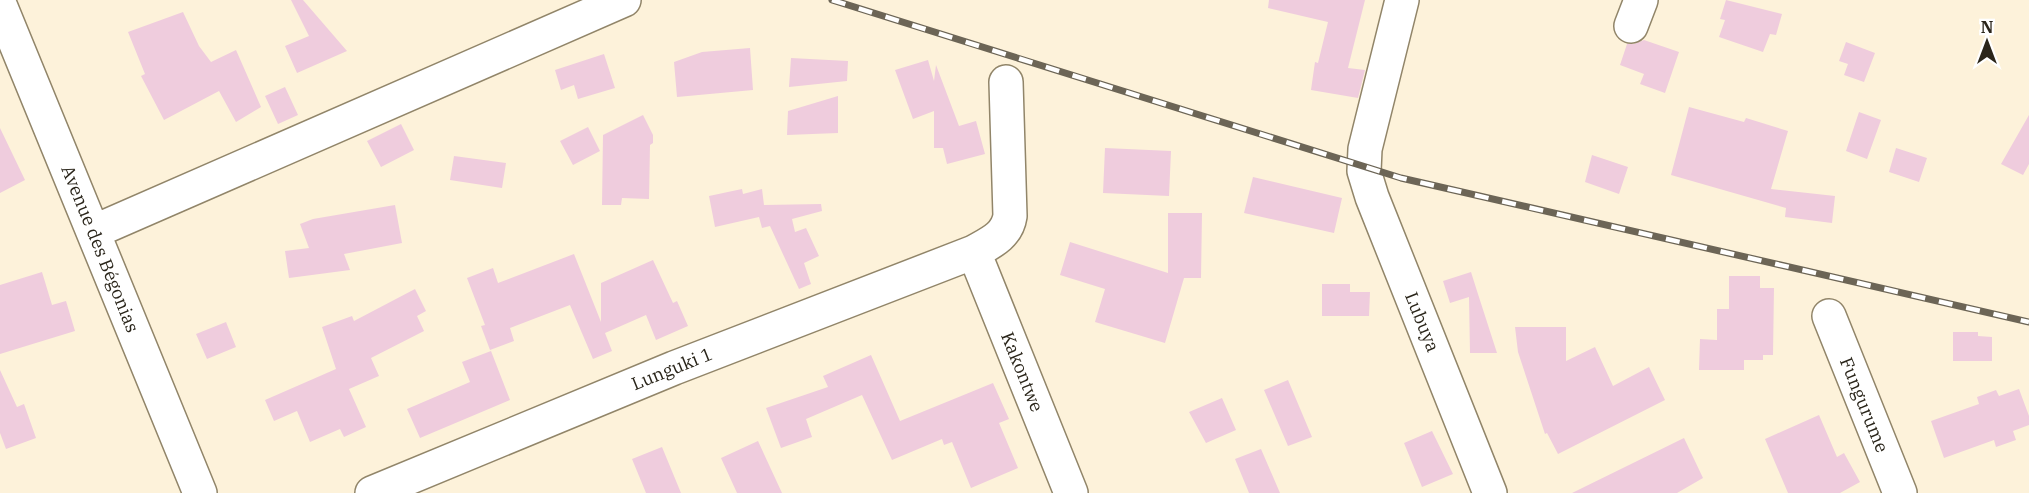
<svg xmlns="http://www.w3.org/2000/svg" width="2029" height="493" font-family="'IBM Plex Serif',serif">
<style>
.building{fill:#efccdd}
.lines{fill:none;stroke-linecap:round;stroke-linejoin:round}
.minor-casing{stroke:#918569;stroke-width:36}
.minor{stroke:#fff;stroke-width:33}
.rail-casing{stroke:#6c6556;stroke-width:7}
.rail{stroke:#fff;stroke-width:4.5;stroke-dasharray:14;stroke-linecap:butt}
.labels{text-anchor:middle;stroke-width:4.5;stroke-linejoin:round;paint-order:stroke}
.street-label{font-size:18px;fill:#2a251a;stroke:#fff}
</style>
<rect width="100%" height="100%" fill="#fdf2da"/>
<path class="building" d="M 291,0 L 303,0 L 347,51 L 297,73 L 285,46 L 309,36 Z
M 1269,0 L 1365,0 L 1348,68 L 1365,70 L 1358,98 L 1311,90 L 1315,62 L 1318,63 L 1328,22 L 1268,8 Z
M 1726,0 L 1782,14 L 1776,35 L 1770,34 L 1763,52 L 1719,37 L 1725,20 L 1720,19 Z
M 183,12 L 199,46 L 211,62 L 236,50 L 261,107 L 236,122 L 219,91 L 164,120 L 141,76 L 145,74 L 128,32 Z
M 1644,40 L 1679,52 L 1665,93 L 1640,84 L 1644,74 L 1620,65 L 1627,44 L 1634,44 Z
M 1846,42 L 1875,53 L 1864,82 L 1844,75 L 1848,64 L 1839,61 Z
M 750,48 L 753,90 L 677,97 L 674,62 L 702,52 Z
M 604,54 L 615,88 L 578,99 L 574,85 L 561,90 L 555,70 Z
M 791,58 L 848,61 L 847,81 L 789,87 Z
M 928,60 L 934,81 L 936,65 L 959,126 L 976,121 L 985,154 L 947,164 L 943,148 L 934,148 L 934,111 L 913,119 L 895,70 Z
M 285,87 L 298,115 L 278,124 L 265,96 Z
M 838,96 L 838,133 L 787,135 L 788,111 Z
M 1689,107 L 1744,122 L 1746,118 L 1788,131 L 1771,189 L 1835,196 L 1832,223 L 1785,217 L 1786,208 L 1671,175 Z
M 1859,112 L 1881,120 L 1867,159 L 1846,151 Z
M 643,115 L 653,135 L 653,143 L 650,145 L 649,199 L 622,198 L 621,205 L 602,205 L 603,135 Z
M 2029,115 L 2029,164 L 2023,175 L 2001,164 Z
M 401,124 L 414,150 L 381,167 L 367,141 Z
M 588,127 L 600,151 L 573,165 L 560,141 Z
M 0,128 L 25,180 L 0,193 Z
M 1105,148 L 1171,151 L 1169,196 L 1103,193 Z
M 1896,148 L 1927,158 L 1919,182 L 1889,172 Z
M 1592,155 L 1628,167 L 1619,194 L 1585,182 Z
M 454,156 L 506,163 L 502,188 L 450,180 Z
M 1253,177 L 1342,198 L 1334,233 L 1244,213 Z
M 742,189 L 743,194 L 762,189 L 764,205 L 821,204 L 822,211 L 792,219 L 795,232 L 806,228 L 819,256 L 804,263 L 811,284 L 799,289 L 770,226 L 762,228 L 759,217 L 715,227 L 709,196 Z
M 395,205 L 402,243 L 344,254 L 350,270 L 289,278 L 285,251 L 309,248 L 300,224 L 313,219 Z
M 1168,213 L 1202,213 L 1201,278 L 1184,278 L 1165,343 L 1095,322 L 1105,289 L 1060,275 L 1070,242 L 1168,273 Z
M 574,254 L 601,322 L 601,283 L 653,260 L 673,303 L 677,301 L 688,326 L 656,340 L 646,315 L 605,333 L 612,351 L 593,359 L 570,305 L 510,328 L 514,341 L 490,350 L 481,326 L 485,325 L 467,278 L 493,268 L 498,283 Z
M 42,272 L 52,305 L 66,301 L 75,331 L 0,354 L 0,285 Z
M 1471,272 L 1477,291 L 1497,353 L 1470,353 L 1469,297 L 1450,303 L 1443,281 Z
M 1729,276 L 1760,276 L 1760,288 L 1774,288 L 1773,355 L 1763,355 L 1763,360 L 1744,360 L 1744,370 L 1699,370 L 1700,339 L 1717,340 L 1717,309 L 1729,309 Z
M 1322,284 L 1350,284 L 1350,292 L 1370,292 L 1369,316 L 1322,316 Z
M 415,289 L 426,311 L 417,316 L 424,331 L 371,358 L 379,376 L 349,389 L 366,427 L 344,437 L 340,429 L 310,442 L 297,411 L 274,421 L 265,400 L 336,369 L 322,327 L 352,316 L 354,321 Z
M 226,322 L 236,347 L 207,359 L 196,334 Z
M 1515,327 L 1566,327 L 1566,361 L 1595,347 L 1613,386 L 1649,367 L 1665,400 L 1558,454 L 1547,433 L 1545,434 L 1518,352 Z
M 1953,332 L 1978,332 L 1978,336 L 1992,337 L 1992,361 L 1953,361 Z
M 491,351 L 510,400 L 420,438 L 407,409 L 470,382 L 462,362 Z
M 871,355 L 900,421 L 993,383 L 1009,419 L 999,423 L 1018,468 L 971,488 L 952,442 L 944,445 L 942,439 L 892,460 L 862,395 L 806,419 L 812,437 L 781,448 L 766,408 L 828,387 L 823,376 Z
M 0,370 L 17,407 L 24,404 L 36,438 L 6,449 L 0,433 Z
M 1288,380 L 1312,437 L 1288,446 L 1264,390 Z
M 2019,389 L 2029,416 L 2029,425 L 2013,431 L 2016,440 L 1996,447 L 1994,440 L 1944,458 L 1931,421 L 1979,404 L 1977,397 L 1996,390 L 1999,396 Z
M 1222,398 L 1236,430 L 1206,443 L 1189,412 Z
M 1819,415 L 1837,457 L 1844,453 L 1860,482 L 1840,493 L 1788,493 L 1765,439 Z
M 1432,431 L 1453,474 L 1422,487 L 1404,443 Z
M 1684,438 L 1703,478 L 1677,493 L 1572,493 Z
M 758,441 L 782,493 L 737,493 L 721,458 Z
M 662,447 L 681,493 L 646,493 L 632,459 Z
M 1261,449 L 1280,493 L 1249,493 L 1235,459 Z"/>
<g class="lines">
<g class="minor-casing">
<path id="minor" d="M 1402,0 L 1365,149 L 1364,171 L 1372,197 L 1490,493
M 0,5 L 200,493
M 1631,26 L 1641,0
M 93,232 L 624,0
M 974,252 L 1071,493
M 1829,316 L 1900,493
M 372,493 L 674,368 L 974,252 C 990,243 1007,236 1010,216 L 1006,82"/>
</g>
<use href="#minor" class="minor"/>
<g class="rail-casing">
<path id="rail" d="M 832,0 L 1401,178 L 2029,322"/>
</g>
<use href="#rail" class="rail"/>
</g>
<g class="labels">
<g class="street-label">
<text transform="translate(100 249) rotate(68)" y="6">Avenue des Bégonias</text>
<text transform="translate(1422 322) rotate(68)" y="6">Lubuya</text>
<text transform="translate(672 369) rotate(-22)" y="6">Lunguki 1</text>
<text transform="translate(1022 372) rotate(68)" y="6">Kakontwe</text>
<text transform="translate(1864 405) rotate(68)" y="6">Fungurume</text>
</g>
</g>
<g transform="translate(1987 42)" stroke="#ffffff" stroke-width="4.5" paint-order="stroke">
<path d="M0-4.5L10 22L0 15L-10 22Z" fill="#2a251a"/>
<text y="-9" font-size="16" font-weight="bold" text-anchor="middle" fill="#2a251a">N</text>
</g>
</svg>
